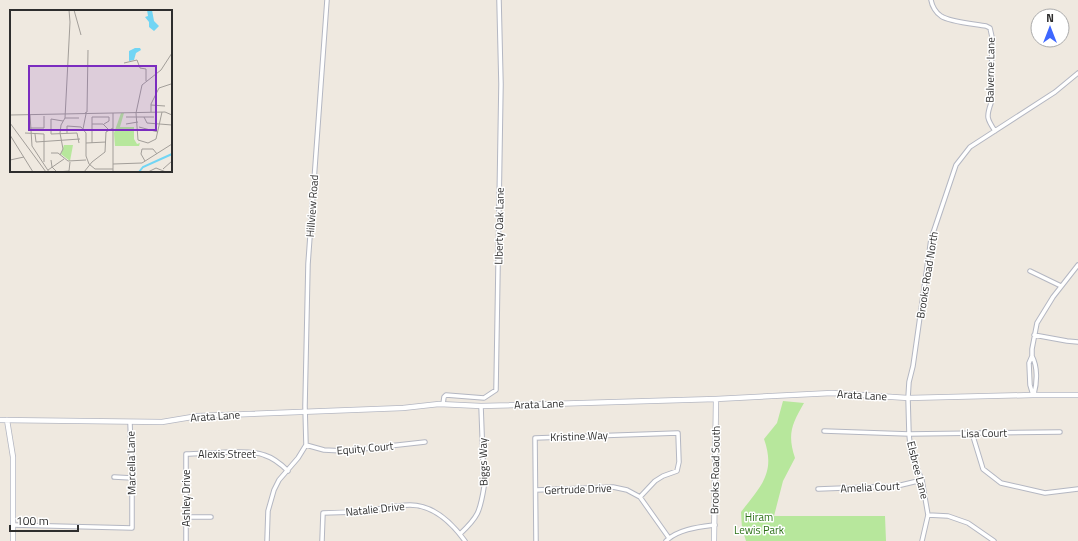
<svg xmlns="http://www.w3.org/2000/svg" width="1078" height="541" font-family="'Titillium Web',sans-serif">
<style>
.green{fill:#b7e79c}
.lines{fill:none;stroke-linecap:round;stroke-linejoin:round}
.minor-casing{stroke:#b4b7c2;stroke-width:5.5}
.tertiary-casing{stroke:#b4b7c2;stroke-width:6}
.minor{stroke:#fff;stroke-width:3.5}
.tertiary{stroke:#fff;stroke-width:4.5}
.labels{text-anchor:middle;stroke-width:3;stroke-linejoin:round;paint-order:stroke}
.street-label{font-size:11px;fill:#2e2e2e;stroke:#fff}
.park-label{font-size:11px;fill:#2d7118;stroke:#fff}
.inset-river{fill:none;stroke:#71d5f4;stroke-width:2}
.inset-road{fill:none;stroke:#a29e99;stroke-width:1}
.view{fill:#7b2cbf;fill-opacity:0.15;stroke:#7b2cbf;stroke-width:2}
.inset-edge{fill:none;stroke:#2e2e2e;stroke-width:2}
</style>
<rect width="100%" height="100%" fill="#efe9e0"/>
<path class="green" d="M 783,401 L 804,403 C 792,424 787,434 795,458 L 783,481 L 774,516 L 885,516 L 886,541 L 746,541 L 742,528 L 741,512 C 761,486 776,473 764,439 L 777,423 Z"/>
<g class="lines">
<g class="minor-casing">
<path id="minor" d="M 931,0 C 932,6 936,13 941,16 C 949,22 975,24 986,26 L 990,28 L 992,37 L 991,103 C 986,117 987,119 995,131
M 1030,271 L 1061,286
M 1034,335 L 1067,341 L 1078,342
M 1032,356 C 1038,367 1037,383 1034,394
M 1033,395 L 1030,385 L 1029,363 L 1032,356 L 1032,349 L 1037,323 L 1053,297 L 1078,265
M 443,404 L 444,397 L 446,395 L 484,398 L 496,390 L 501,84 L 499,0
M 824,431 L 909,434 L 1060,432
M 972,433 L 983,469 L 1001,483 L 1045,493 L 1078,489
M 306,445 L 324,450 L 344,451 L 425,442
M 114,477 L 132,478
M 818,489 L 897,486 L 922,480
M 536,490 L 613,487 L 627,490 L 640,497 L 669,538
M 928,515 L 948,516 L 968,523 L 994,541
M 186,517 L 211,517
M 13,525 L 132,528 L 132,478 L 130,423
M 460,534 C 478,517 480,512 484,487 L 481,406
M 186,541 L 186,454 C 205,454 248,449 264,455 C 274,458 281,464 288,471
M 267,541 L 268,511 L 274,490 L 279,480 L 298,458 L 306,445 L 305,406 L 308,264 L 327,0
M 322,541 L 323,513 C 340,513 356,512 373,510 C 385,508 398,505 410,505 C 433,505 452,523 465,541
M 536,541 L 535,438 L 678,433 L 679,462 L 677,471 L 663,476 L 655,481 L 640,497
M 666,541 C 678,529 699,527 715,525
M 922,541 L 928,515 L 922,480 L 911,454 L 909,434 L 908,398 L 909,382 L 913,366 L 931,239 L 956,165 L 970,147 L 1055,92 L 1078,73"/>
</g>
<g class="tertiary-casing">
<path id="tertiary" d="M 0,420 L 162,422 L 198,416 L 403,408 L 439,404 L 481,406 L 716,399 L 832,393 L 908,398 L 1033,395 L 1078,395
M 7,420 L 13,457 L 13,541
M 714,541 L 716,399"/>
</g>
<use href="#minor" class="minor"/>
<use href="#tertiary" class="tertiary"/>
</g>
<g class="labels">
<g class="street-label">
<text transform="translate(990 70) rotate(-89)" y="4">Balverne Lane</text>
<text transform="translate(312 206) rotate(-86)" y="4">Hillview Road</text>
<text transform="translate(499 226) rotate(-89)" y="4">LIberty Oak Lane</text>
<text transform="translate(927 275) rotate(-81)" y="4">Brooks Road North</text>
<text transform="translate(862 395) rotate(3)" y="4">Arata Lane</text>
<text transform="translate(539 404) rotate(-2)" y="4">Arata Lane</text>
<text transform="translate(215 416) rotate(-4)" y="4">Arata Lane</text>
<text transform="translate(984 433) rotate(-1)" y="4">Lisa Court</text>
<text transform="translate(579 436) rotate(-2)" y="4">Kristine Way</text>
<text transform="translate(365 448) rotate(-5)" y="4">Equity Court</text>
<text x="227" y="458">Alexis Street</text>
<text transform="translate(483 462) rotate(-91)" y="4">Biggs Way</text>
<text transform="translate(131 463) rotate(-91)" y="4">Marcella Lane</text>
<text transform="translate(715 470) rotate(-89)" y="4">Brooks Road South</text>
<text transform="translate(918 470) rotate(76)" y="4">Elsbree Lane</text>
<text transform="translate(870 487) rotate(-3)" y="4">Amelia Court</text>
<text transform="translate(578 489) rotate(-2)" y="4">Gertrude Drive</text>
<text transform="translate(186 498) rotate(-90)" y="4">Ashley Drive</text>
<text transform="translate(375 509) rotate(-6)" y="4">Natalie Drive</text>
</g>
<g class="park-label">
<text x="759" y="521">Hiram<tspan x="759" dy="13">Lewis Park</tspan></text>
</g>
</g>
<g transform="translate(10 10)">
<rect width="162" height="162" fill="#efe9e0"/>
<path d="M 111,103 L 114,103 L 110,117 L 124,117 L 124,129 L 127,134 L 130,133 L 129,136 L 105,136 L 104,123 ZM 54,135 L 63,135 L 60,151 L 51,144 Z" fill="#b7e79c"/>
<path d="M 137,0 L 142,0 L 144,11 L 149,16 L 144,21 L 139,17 L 139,12 L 135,7 L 138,6 ZM 125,38 L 130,38 L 131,40 L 126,43 L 124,50 L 119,51 L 119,41 Z" fill="#71d5f4"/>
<path class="inset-river" d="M 129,162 L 133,157 L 162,144"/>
<path class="inset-road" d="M 64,0 L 71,25M 114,53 L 127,50 L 130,58 L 136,59 L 136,71M 141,95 L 155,96M 141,102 L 141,94 L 149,78 L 161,74M 152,102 L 146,129 L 138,133 L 128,130 L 126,103 L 132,75 L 151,60 L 162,43M 75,103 L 77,102 L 78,40M 0,105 L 155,102 L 162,105M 20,105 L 22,136 L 39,162M 116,107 L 144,107M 134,107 L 137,113 L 162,115M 55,108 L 69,108M 53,111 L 41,109 L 41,124 L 67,123 L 69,133M 0,113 L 36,162M 82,114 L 93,114 L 98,119M 116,114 L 128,112M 129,117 L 148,122M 20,118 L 34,118 L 34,106M 73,119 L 76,104M 15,123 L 34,124 L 34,152M 57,123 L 57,116 L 71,117 L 76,123 L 76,146 L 79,154 L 85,159 L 103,159M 25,124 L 26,132 L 70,129M 0,125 L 23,162M 76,133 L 96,132M 82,133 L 82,107 L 99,107 L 99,111 L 94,114M 41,143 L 48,143 L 58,151 L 76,150M 50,145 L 53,139 L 50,123 L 51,115 L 55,108 L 60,12 L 59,0M 0,150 L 14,147M 41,150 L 42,157 L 47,162 L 59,161 L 60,152M 135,151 L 131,144 L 132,139 L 143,139 L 147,144M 103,154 L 132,153 L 162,134M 153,159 L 162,151M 38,160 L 54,149M 74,162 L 82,152 L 95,142 L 96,122 L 103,118M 103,162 L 103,103M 138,162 L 146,158 L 156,162"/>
<path class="view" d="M 19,56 L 146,56 L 146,120 L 19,120 Z"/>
<rect width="162" height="162" class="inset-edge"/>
</g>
<g transform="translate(1050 28)"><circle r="19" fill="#ffffff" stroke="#ababab"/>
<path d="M0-3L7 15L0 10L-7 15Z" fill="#3e67ff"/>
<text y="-6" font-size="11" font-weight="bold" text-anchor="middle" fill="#2e2e2e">N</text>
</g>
<path d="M10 525v6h68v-6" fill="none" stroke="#2e2e2e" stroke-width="2"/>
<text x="16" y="525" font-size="12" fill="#2e2e2e" stroke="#ffffff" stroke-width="3" paint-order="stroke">100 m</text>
</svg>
